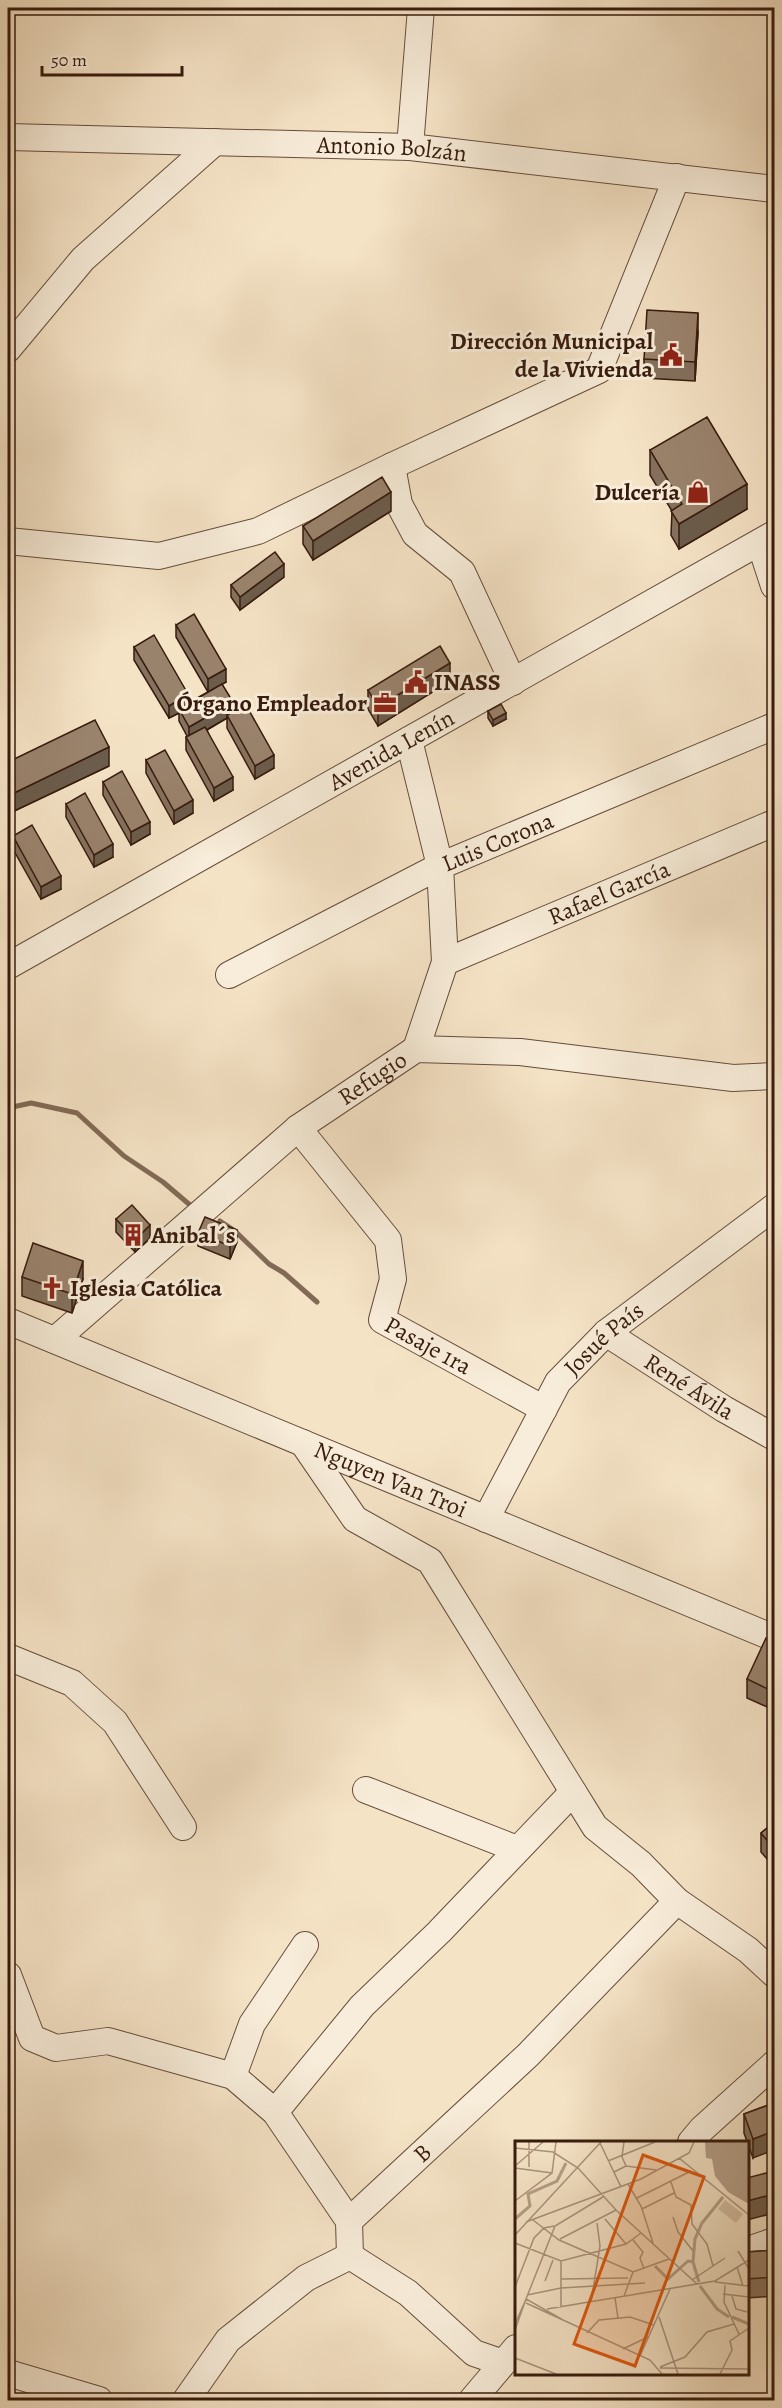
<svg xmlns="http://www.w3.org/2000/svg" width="782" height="2408" font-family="Alegreya,serif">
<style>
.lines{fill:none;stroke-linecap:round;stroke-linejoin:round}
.stream{stroke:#826a56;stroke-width:5}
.minor-casing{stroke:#664d3b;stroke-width:28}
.minor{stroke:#f8edda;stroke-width:26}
.wall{fill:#84715e;stroke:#371b0d;stroke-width:1.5}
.shaded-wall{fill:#6c5c4c;stroke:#371b0d;stroke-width:1.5}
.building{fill:#9a836d;stroke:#371b0d;stroke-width:1.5}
.labels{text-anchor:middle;stroke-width:6;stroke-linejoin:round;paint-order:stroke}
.street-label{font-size:24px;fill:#371b0d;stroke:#f8edda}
.poi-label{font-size:24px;font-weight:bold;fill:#371b0d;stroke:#f8edda;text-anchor:end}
.inset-river{fill:none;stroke:#b49f87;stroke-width:3}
.inset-road{fill:none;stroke:#a9937c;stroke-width:1.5}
.view{fill:#df560c;fill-opacity:0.15;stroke:#df560c;stroke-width:3}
.inset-edge{fill:none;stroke:#371b0d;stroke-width:3}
</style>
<rect width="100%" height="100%" fill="#f5e3c6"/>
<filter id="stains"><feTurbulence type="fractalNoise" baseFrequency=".00333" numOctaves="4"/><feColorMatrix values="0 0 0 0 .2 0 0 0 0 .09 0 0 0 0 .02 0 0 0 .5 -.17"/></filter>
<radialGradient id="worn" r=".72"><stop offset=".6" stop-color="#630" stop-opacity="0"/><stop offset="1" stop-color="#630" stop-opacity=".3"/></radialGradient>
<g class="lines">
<path class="stream" d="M 8,1108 L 31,1103 L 77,1113 L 124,1156 L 163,1182 L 190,1205
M 220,1221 L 235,1231 L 269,1264 L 284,1273 L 317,1302"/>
<g class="minor-casing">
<g id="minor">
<path id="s1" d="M 8,137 L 410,147 L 774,189"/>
<path d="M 410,147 L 421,8"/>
<path d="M 8,349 L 83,259 L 215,142"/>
<path d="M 392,466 L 399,504 L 415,534 L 462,572 L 513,682"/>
<path d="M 8,541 L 159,556 L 258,531 L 392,466 L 599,370 L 677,177"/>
<path d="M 760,543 L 774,586"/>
<path d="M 409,740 L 440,866 L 445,962 L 416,1049"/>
<path id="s2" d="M 445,962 L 774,823"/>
<path id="s3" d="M 8,966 L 774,534"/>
<path id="s4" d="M 229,975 L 440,866 L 774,726"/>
<path id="s5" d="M 298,1128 L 388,1240 L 393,1279 L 382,1320 L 544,1409"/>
<path id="s6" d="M 8,1321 L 774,1638"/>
<path id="s7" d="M 606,1333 L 724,1409 L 774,1437"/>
<path id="s8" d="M 55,1340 L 298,1128 L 416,1049 L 520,1052 L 733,1078 L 774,1076"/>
<path d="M 303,1443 L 355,1519 L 430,1561 L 595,1827 L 641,1864 L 677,1901 L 748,1950 L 774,1974"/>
<path id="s9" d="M 486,1519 L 558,1382 L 606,1333 L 774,1207"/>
<path d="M 8,1657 L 72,1683 L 115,1722 L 183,1827"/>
<path d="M 366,1790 L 517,1849"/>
<path d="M 8,1975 L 32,2038 L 56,2048 L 108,2041 L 233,2076 L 275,2112 L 349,2221"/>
<path d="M 233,2076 L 252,2024 L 305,1945"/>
<path d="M 275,2112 L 362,2006 L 439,1932 L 573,1792"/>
<path d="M 691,2142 L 702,2129 L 774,2064"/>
<path d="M 748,2250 L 774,2241"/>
<path id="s10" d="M 350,2256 L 349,2221 L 528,2055 L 677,1901"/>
<path d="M 350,2256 L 408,2293 L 474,2353 L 503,2363"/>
<path d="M 8,2373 L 99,2400"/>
<path d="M 186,2400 L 228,2340 L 306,2278 L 350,2256"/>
<path d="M 472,2400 L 516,2348"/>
</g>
</g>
<use href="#minor" class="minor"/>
</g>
<path class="wall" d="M 774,310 L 774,358 L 770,357 L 770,339 Z
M 698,332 L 695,381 L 644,378 L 644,359 Z
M 650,450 L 747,509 L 679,549 L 671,535 L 672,511 L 650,475 Z
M 391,511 L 313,560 L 303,544 L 303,526 Z
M 284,577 L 240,610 L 231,597 L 231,585 Z
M 176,625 L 226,682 L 222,684 L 233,712 L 274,768 L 255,779 L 227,728 L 227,718 L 207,730 L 233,790 L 214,801 L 186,750 L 186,737 L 187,736 L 179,721 L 179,713 L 169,718 L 134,660 L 134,647 L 188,703 L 208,692 L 176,637 Z
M 450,681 L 378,726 L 368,709 L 368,690 Z
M 488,711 L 506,719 L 493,726 L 488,718 Z
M 146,760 L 193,813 L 174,824 L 146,773 Z
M 8,762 L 109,766 L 10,813 L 8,809 Z
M 103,782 L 150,834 L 131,845 L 103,795 Z
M 66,804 L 113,857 L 94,867 L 66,817 Z
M 13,836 L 61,889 L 41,899 L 13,849 Z
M 116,1219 L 150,1238 L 135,1252 L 116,1232 Z
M 198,1233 L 237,1242 L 230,1259 L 198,1246 Z
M 22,1277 L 83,1279 L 72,1313 L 22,1296 Z
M 774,1642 L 774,1710 L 747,1698 L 747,1679 Z
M 774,1822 L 774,1867 L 761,1852 L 761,1833 Z
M 774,2103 L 753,2158 L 744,2133 L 744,2114 Z
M 774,2250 L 774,2296 L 747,2298 L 747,2252 Z"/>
<path class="shaded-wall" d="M 698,313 L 698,332 L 695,381 L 695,362 Z
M 747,484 L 747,509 L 679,549 L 679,524 Z
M 391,492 L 391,511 L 313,560 L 313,541 Z
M 284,564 L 284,577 L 240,610 L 240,597 Z
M 450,663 L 450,681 L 378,726 L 378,707 Z
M 226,669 L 226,682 L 208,692 L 208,679 Z
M 188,694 L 188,707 L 179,709 L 179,713 L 169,718 L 169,706 Z
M 233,702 L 233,715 L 227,715 L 227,718 L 189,740 L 189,727 Z
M 506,713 L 506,719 L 493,726 L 493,720 Z
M 109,747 L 109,766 L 10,813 L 10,795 Z
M 274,755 L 274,768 L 255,779 L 255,766 Z
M 233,777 L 233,790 L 214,801 L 214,788 Z
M 193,800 L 193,813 L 174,824 L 174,811 Z
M 150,822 L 150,834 L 131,845 L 131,832 Z
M 113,844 L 113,857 L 94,867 L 94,855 Z
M 61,876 L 61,889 L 41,899 L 41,887 Z
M 150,1225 L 150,1238 L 135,1252 L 135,1240 Z
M 237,1230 L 237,1242 L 230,1259 L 230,1246 Z
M 83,1261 L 83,1279 L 72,1313 L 72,1294 Z
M 774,2131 L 774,2150 L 753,2158 L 753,2139 Z
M 774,2194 L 774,2213 L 747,2220 L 747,2201 Z"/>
<path class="building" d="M 647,310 L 698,313 L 695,362 L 644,359 Z
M 774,310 L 774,340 L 770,339 Z
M 707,417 L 747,484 L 679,524 L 671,511 L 682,504 L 650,450 Z
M 382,477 L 391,492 L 313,541 L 303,526 Z
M 275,552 L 284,564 L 240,597 L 231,585 Z
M 194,614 L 226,669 L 208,679 L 176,625 Z
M 154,635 L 188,694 L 169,706 L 134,647 Z
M 440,646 L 450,663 L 378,707 L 368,690 Z
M 222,684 L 233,702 L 189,727 L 179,709 Z
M 501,704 L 506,713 L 493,720 L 488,711 Z
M 246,705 L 274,755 L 255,766 L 227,715 Z
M 95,720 L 109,747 L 10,795 L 8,790 L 8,762 Z
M 205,727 L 233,777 L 214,788 L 186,737 Z
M 165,750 L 193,800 L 174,811 L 146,760 Z
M 122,771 L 150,822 L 131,832 L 103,782 Z
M 85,793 L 113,844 L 94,855 L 66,804 Z
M 32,825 L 61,876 L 41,887 L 13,836 Z
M 132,1205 L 150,1225 L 135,1240 L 116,1219 Z
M 205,1217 L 237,1230 L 230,1246 L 198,1233 Z
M 33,1243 L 83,1261 L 72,1294 L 22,1277 Z
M 766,1638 L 774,1642 L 774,1692 L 747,1679 Z
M 774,1822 L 774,1849 L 761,1833 Z
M 774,2103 L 774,2131 L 753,2139 L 744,2114 Z
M 774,2171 L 774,2194 L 747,2201 L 747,2178 Z
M 774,2250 L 774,2277 L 747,2279 L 747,2252 Z"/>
<defs>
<g id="civic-bare" transform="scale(1.8)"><path d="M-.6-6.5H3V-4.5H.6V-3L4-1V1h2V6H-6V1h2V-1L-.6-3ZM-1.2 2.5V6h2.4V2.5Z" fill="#8f2418" stroke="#f8edda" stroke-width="2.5" paint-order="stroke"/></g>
<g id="shop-bare" transform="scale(1.8)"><path d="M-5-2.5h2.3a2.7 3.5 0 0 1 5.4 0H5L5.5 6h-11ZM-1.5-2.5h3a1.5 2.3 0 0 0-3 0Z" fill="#8f2418" stroke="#f8edda" stroke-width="2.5" paint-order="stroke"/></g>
<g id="office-bare" transform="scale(1.8)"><path d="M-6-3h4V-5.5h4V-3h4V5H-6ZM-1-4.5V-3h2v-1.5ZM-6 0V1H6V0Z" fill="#8f2418" stroke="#f8edda" stroke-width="2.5" paint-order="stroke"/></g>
<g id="building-bare" transform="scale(1.8)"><path d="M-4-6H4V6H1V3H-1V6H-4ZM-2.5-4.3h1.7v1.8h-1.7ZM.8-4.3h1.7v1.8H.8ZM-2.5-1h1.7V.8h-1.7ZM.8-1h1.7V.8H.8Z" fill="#8f2418" stroke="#f8edda" stroke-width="2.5" paint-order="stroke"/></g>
<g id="church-bare" transform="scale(1.8)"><path d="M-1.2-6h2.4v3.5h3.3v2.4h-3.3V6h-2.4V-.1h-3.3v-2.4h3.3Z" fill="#8f2418" stroke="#f8edda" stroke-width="2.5" paint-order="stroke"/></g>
</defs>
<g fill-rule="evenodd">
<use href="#civic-bare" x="671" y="355"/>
<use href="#shop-bare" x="698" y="492"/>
<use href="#civic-bare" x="416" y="682"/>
<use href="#office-bare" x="385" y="703"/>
<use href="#building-bare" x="133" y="1235"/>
<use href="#church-bare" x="52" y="1288"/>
</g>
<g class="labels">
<g class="street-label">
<text dy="8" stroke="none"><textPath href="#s1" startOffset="384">Antonio Bolzán</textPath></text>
<text dy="8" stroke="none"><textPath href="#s3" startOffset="440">Avenida Lenín</textPath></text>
<text dy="8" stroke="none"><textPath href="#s4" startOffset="300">Luis Corona</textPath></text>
<text dy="8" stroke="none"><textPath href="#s2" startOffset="178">Rafael García</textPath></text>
<text dy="8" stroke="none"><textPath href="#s8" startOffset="412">Refugio</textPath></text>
<text dy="8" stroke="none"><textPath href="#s9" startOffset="218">Josué País</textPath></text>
<text dy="8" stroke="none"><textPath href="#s5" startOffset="278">Pasaje 1ra</textPath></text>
<text dy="8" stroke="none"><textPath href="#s7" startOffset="99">René Ávila</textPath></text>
<text dy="8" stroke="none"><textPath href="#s6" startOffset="414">Nguyen Van Troi</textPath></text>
<text dy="8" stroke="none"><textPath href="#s10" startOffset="135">B</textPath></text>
</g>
<g class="poi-label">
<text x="653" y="349">Dirección Municipal<tspan x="653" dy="28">de la Vivienda</tspan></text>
<text x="680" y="500">Dulcería</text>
<text x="434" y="690" text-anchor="start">INASS</text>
<text x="367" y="711">Órgano Empleador</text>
<text x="151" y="1243" text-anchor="start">Anibal´s</text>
<text x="70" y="1296" text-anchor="start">Iglesia Católica</text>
</g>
</g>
<g transform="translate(515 2141)">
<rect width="234" height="234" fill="#f5e3c6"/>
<path d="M 210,59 L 228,73 L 221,82 L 203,68 Z" fill="#d5c1a7"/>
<path d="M 190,1 L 234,1 L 234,63 L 213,51 L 200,35 L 197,18 L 191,17 Z" fill="#b49f87"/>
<path class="inset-river" d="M 0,78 L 15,65 L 13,53 L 42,40 L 51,22M 178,121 L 184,141M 140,125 L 153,138 L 173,120 L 178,121 L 180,98 L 187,82 L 208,56M 185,145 L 202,168 L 214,176M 217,176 L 234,183"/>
<path class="inset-road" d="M 14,1 L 14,26M 109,1 L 107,16 L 111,25M 85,2 L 106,46M 0,7 L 38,11 L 63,27 L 101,69 L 182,143M 164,17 L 234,74M 93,20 L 140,1M 0,25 L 28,1M 0,27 L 37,32M 99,31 L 111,25 L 141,29M 156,41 L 161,56 L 176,64 L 177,83 L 192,103 L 198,125M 113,43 L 126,65 L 138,102M 122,57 L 176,30M 0,60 L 37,32 L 41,1M 127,68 L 159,52M 158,76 L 163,91 L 178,110M 90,78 L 111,103M 18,79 L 44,99 L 118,131 L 154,118M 11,81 L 126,38 L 174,12 L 179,1M 0,94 L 86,1M 45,98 L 101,69M 118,99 L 128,111 L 125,117 L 129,128M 0,102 L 46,120 L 111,103 L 126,92M 223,110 L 234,128M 46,120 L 46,166M 222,126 L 228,145M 46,138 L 113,137M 177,139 L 210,117M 30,140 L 38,119M 200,141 L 234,145M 210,144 L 209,161 L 224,193M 0,146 L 19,97 L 29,87 L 39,85M 208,153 L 234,156M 12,154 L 46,147 L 130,142M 234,154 L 234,174M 109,155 L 118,131M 217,155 L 221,168 L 232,171M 100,157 L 103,177M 76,161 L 85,105 L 82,82M 11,162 L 48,179 L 11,158 L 40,85 L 88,56M 32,168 L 200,140 L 234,119M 144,176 L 163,233M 48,179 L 135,219 L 147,233M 0,183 L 11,158 L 0,189M 72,192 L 84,179 L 115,176 L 139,184M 108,208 L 133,196M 125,215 L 155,148M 0,217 L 41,233M 145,226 L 170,216 L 192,191 L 219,183M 145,227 L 234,228M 205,233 L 217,209 L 215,200 L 234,187"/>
<path class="view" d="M 128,14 L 189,36 L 120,225 L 59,203 Z"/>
<rect width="234" height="234" class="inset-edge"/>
</g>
<rect width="782" height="2408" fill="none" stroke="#f5e3c6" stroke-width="30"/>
<rect x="9" y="9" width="764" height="2390" fill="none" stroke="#371b0d" stroke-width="3"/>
<rect x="15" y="15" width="752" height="2378" fill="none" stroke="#371b0d" stroke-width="1.5"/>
<path d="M42 66v9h140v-9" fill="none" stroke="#371b0d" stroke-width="3"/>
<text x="51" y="66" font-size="18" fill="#371b0d" stroke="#f8edda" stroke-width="4.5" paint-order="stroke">50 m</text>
<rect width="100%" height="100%" filter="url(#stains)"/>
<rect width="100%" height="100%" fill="url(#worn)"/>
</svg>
